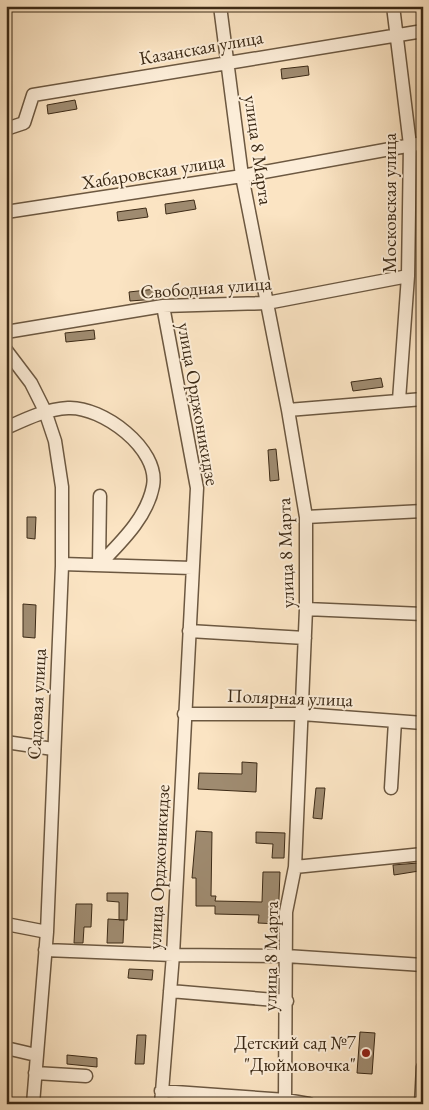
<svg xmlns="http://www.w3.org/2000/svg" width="429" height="1110" font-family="'EB Garamond',serif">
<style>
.building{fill:#9f8b70;stroke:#3c2a16}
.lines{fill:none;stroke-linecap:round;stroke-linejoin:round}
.minor-casing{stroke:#6c5841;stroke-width:15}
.minor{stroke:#fcedd8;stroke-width:12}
.poi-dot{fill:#8f2418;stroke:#fcedd8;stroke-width:2}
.labels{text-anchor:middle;stroke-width:4;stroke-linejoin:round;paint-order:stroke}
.street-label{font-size:19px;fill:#3c2a16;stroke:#fcedd8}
.poi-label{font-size:19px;fill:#3c2a16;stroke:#fcedd8;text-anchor:end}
</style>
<rect width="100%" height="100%" fill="#fbe4c3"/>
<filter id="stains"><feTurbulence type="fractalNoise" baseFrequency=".004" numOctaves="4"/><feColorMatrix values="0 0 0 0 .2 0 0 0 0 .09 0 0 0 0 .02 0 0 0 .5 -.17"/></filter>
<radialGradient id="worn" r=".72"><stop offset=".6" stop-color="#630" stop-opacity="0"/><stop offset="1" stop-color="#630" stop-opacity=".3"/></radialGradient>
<path class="building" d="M 308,66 L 309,75 L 282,79 L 281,69 Z
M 75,100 L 77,109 L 48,114 L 47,105 Z
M 194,200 L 196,209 L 166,214 L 165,204 Z
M 146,208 L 148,217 L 118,221 L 117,212 Z
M 156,289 L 157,299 L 130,301 L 129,292 Z
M 94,330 L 95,339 L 66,342 L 65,333 Z
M 381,378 L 383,387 L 353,391 L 351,382 Z
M 276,449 L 279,480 L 270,481 L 268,450 Z
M 27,517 L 36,517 L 35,539 L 27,538 Z
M 23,604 L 36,605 L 35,638 L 23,637 Z
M 242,762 L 257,763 L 256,792 L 198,789 L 199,773 L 242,774 Z
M 316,788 L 325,788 L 322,819 L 313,818 Z
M 196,831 L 212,832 L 211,896 L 216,896 L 215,901 L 262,902 L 263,872 L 280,872 L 278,924 L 258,923 L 259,915 L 215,914 L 215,906 L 196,906 L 196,878 L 192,878 Z
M 256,832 L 285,833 L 284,858 L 272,858 L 273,844 L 256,843 Z
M 418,863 L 419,871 L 394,875 L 393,865 Z
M 107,893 L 128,893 L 127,920 L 119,920 L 119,902 L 107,901 Z
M 76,904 L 92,904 L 91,927 L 84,927 L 83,943 L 74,943 Z
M 108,919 L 124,920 L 123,943 L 107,943 Z
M 129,969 L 153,970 L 152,980 L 128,978 Z
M 360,1032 L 375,1033 L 372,1074 L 357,1073 Z
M 137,1035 L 146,1035 L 144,1064 L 135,1064 Z
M 67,1055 L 97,1058 L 97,1067 L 67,1064 Z"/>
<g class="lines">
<g class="minor-casing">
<path id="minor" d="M 220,6 L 242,176 L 288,410 L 306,517 L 306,609 L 295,867 L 286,912 L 285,1104
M 393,6 L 410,145 L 408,276 L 399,400
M 6,129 L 24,123 L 33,95 L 423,31
M 6,212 L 242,176 L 423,143
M 6,332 L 163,306 L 267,303 L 408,276
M 6,350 L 31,383 L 45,411 L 55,441 L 62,487 L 62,566 L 47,932 L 33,1104
M 288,410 L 423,399
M 6,428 C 26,419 46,409 68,408 C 102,406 160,449 153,486 C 147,518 120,543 99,565
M 306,517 L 423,511
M 62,564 L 192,568
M 99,565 L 100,496
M 306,609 L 423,614
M 189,631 L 305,638
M 184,714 L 302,714 L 423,723
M 6,742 L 53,749
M 391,788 L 395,721
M 295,867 L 423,854
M 6,924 L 47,932
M 45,950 L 173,955 L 286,956 L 423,965
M 170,991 L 287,1001
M 6,1048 L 36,1055
M 35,1073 L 86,1076
M 161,1091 L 286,1100 L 309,1104
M 161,1104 L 173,955 L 197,488 L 163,306
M 421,1104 L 423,1067"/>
</g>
<use href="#minor" class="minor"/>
</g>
<circle class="poi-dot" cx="366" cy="1053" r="5"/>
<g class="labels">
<g class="street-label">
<text transform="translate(201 47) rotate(-10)" y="7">Казанская улица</text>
<text transform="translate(259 150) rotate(82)" y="7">улица 8 Марта</text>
<text transform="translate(153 171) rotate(-9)" y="7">Хабаровская улица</text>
<text transform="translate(389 203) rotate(-90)" y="7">Московская улица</text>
<text transform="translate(206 287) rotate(-4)" y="7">Свободная улица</text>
<text transform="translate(199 404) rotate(80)" y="7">улица Орджоникидзе</text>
<text transform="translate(285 553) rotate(-92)" y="7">улица 8 Марта</text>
<text transform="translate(290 697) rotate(2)" y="7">Полярная улица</text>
<text transform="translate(36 704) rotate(-87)" y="7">Садовая улица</text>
<text transform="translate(158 867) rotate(-87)" y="7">улица Орджоникидзе</text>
<text transform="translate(270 956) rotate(-89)" y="7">улица 8 Марта</text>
</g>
<g class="poi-label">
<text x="356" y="1049">Детский сад №7<tspan x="356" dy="22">"Дюймовочка"</tspan></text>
</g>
</g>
<rect width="429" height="1110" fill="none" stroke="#fbe4c3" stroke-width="25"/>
<rect x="8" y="8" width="414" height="1095" fill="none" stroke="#3c2a16" stroke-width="2.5"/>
<rect x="12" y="12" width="404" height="1085" fill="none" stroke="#3c2a16"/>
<rect width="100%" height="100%" filter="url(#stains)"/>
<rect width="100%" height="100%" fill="url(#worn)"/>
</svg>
